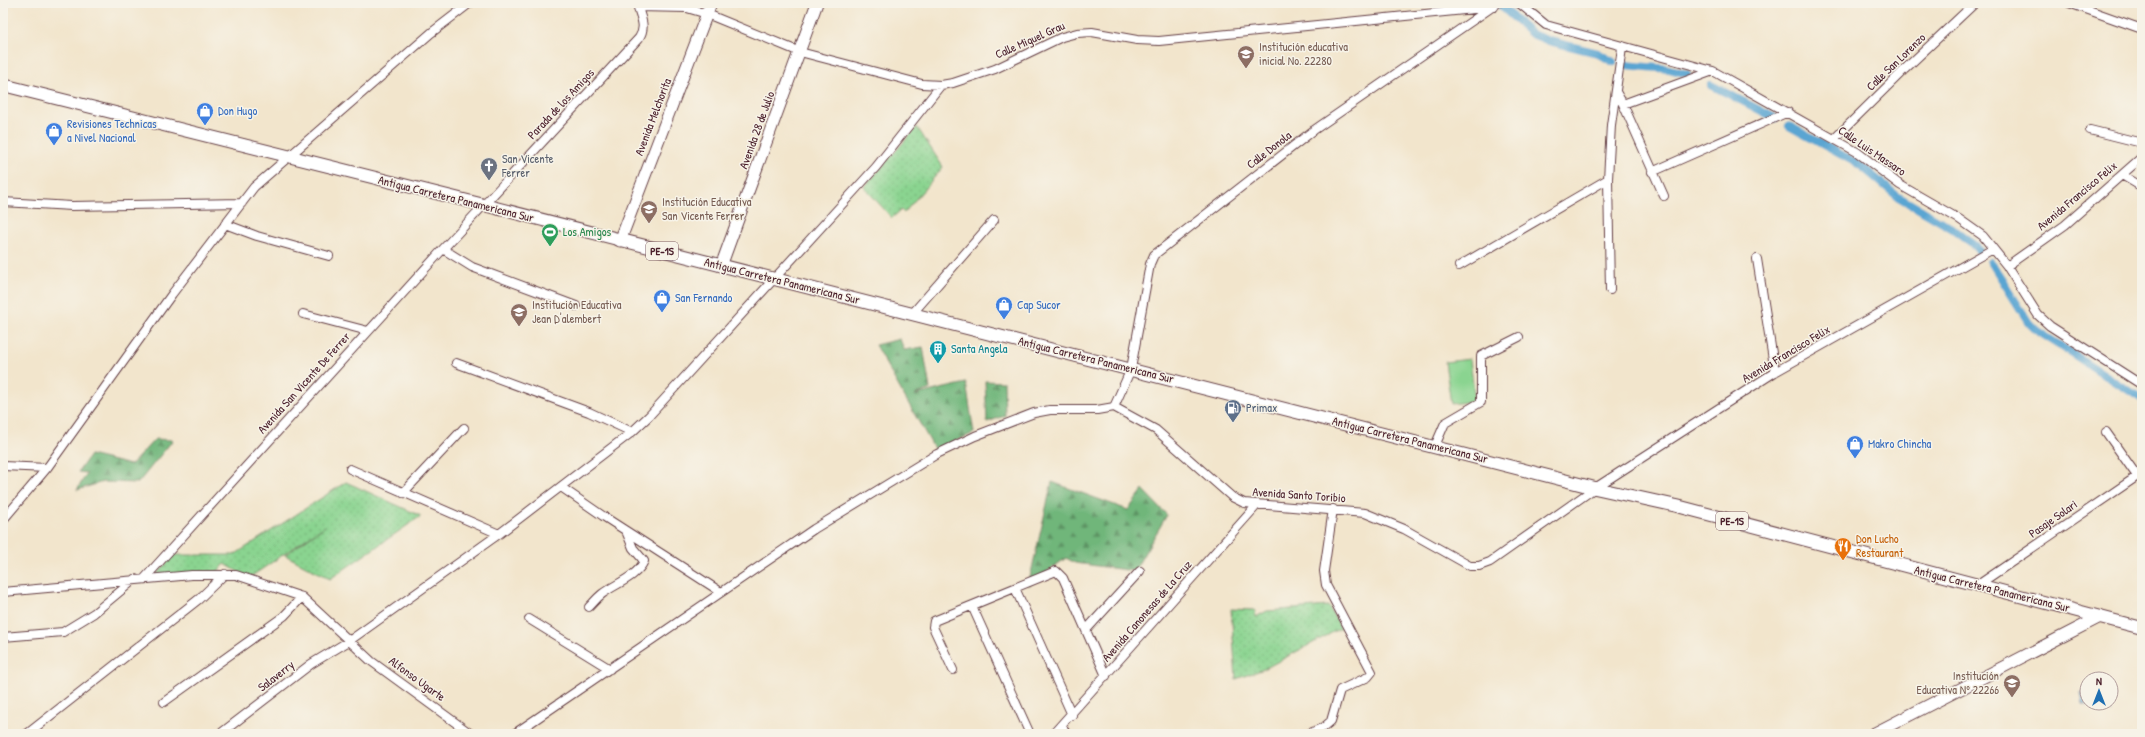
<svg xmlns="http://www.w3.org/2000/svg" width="2145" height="737" font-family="'Patrick Hand',sans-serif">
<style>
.green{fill:url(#green-dots);stroke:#6a7a5e}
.forest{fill:url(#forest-firs);stroke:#5c6a52}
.pitch{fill:#8ad490;stroke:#6a7a5e}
.water{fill:url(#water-waves);stroke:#52627e}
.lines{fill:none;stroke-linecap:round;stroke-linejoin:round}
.canal{stroke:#5aa5d2;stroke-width:8}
.minor-casing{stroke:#633d43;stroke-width:10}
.major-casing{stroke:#633d43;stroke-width:13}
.highway-casing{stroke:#633d43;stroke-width:14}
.minor{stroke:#fff;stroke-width:8}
.major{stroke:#fff;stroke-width:11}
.highway{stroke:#fff;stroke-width:12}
.labels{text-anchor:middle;stroke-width:3;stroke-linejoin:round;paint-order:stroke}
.shield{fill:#f7f3e8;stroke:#7e5f64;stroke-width:1}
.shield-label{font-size:11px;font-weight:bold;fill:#4a1f2b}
.street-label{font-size:12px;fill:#4a1f2b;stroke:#f7f3e8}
.education-label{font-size:12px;fill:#785e54;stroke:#f7f3e8;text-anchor:start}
.shop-label{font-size:12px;fill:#366cbe;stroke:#f7f3e8;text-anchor:start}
.worship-label{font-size:12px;fill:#5b616d;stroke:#f7f3e8;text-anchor:start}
.leisure-label{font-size:12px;fill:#27864d;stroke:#f7f3e8;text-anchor:start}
.culture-label{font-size:12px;fill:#0d838f;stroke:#f7f3e8;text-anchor:start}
.service-label{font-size:12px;fill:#4e5e75;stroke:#f7f3e8;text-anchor:start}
.food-label{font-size:12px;fill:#c56008;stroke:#f7f3e8;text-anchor:start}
</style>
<defs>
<pattern id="green-dots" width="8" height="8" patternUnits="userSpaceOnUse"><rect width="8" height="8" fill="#8ad490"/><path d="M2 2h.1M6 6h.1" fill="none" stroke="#79b67c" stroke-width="1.8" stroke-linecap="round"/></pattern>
<pattern id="forest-firs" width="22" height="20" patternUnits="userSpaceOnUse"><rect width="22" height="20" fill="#6fb67a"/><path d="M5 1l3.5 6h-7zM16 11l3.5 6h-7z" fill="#5d9364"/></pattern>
<pattern id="water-waves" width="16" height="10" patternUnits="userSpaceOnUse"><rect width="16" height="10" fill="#5aa5d2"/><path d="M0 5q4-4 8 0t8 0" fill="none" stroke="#4c86ab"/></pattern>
</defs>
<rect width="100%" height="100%" fill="#f7f3e8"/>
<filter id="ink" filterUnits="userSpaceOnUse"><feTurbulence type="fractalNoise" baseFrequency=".025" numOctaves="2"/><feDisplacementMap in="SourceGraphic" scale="8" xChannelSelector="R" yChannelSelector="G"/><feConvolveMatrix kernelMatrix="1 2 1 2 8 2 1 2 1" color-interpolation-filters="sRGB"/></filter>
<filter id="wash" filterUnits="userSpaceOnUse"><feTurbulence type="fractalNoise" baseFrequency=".012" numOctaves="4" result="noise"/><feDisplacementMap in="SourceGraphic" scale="16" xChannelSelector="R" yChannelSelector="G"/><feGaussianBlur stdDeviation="0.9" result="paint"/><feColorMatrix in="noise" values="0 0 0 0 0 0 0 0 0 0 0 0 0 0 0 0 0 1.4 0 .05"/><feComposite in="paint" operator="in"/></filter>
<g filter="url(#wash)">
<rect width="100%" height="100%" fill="#f2e5cc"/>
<path class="green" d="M 917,127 L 943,167 L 904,213 L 901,210 L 892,218 L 864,187 Z
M 346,482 L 421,516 L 330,579 L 285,555 L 325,526 L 249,578 L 225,564 L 214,576 L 152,579 L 174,555 L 234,555 Z
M 1328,606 L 1341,628 L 1264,669 L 1236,679 L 1231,609 L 1255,610 L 1256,617 L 1267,611 Z"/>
<path class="forest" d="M 900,339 L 904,350 L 923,347 L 930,389 L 915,395 L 966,383 L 974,433 L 935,450 L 875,345 Z
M 985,381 L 1004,382 L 1005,416 L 987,422 Z
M 155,439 L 173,440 L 138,483 L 103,482 L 77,490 L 87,473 L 78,472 L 90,455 L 131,465 Z
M 1052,482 L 1128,510 L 1143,490 L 1167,515 L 1134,571 L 1075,563 L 1066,558 L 1028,586 Z"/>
<path class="pitch" d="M 1470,359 L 1475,401 L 1451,404 L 1445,362 Z"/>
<path class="water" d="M 2081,691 L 2087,692 L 2087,703 L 2109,703 L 2112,712 L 2083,704 Z"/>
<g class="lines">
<path class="canal" d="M 1500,5 L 1532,34 L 1549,41 L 1598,53 L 1613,62
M 1625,65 L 1669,69 L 1687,74
M 1711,85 L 1775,118
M 1789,126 L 1860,165 L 1897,196 L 1953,229 L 1976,246 L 1979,251
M 1991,262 L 2029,323 L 2036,330 L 2142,399"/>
</g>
</g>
<g filter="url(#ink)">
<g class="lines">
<g class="minor-casing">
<path id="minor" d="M 1519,3 L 1546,25 L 1713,71 L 1857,152 L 1900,185 L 1959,219 L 1983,236 L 2007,266 L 2038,315 L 2050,326 L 2142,385
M 2069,3 L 2142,29
M 638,7 L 687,8 L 707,14 L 800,52 L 922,84 L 941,85 L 953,83 L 995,69 L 1062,37 L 1077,33 L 1092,32 L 1137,40 L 1159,41 L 1494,7
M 1616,92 L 1623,104 L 1664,196
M 1623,104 L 1713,71
M 2090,130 L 2142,143
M 1834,139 L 1905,69 L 1975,3
M 1652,172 L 1788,112
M 2122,175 L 2142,187
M 3,202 L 72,206 L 242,203
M 225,224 L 257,236 L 329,256
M 443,249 L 472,267 L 576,306
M 1757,259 L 1775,372
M 1459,266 L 1608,179
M 2007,266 L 2065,225 L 2142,157
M 1610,290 L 1608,179 L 1611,125 L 1622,48
M 303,314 L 368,331
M 912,314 L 994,220
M 456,363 L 589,412 L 632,432
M 1114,407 L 1156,430 L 1232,497 L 1244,503 L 1365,513 L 1404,529 L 1470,566 L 1479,566 L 1490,562 L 1595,488 L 1775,372 L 1993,249
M 1114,407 L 1131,369 L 1150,264 L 1154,255 L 1314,130 L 1498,3
M 2106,432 L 2137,476
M 1435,446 L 1445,423 L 1481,402 L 1481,356 L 1519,337
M 3,466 L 47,468
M 350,469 L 499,534
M 561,487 L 603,516 L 721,592
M 403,493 L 464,428
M 3,520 L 47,468 L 172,294 L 254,187 L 431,33 L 470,3
M 144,579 L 443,249 L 639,38 C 647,26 640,17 637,4
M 1978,585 L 2142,473
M 1015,588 L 1072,715
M 3,592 L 192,575 L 236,575 L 302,597 L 371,661 L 471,734
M 972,606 L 1030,734
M 589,607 C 593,603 597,598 602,594 C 615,584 637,577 644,561 L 633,548 L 626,531
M 529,619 L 610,669
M 1086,630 L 1140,571
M 3,637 L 63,632 L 94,613 L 135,579
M 953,670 L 933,627 L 934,621 L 1056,571 L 1063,578 L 1106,676
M 164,702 L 284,616 L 302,597
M 1062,725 L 1066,734
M 27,734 L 199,599 L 225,574
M 220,734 L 311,664 L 349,641 L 499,534 L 632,432 L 649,416 L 876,167 L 941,85
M 514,734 L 814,529 L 937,454 L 975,436 L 1034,413 L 1050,410 L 1097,410 L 1114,407
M 1053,734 L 1258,504
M 1308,734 L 1324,727 L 1331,721 L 1340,690 L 1368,677 L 1372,672 L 1326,585 L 1324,571 L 1333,509"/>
</g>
<g class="major-casing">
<path id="major" d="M 620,241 L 711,3
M 721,266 L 817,3
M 1873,734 L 2100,617"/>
</g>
<g class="highway-casing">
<path id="highway" d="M 3,85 L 484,205 L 1595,488 L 1677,506 L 2142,628"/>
</g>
<use href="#minor" class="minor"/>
<use href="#major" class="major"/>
<use href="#highway" class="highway"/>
</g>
</g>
<defs>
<g id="school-pin" transform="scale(0.9)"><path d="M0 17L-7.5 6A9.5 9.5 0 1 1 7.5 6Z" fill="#8d6e63" stroke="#f7f3e8"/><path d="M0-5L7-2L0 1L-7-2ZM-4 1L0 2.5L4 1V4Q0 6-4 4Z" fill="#fff"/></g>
<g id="shop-pin" transform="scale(0.9)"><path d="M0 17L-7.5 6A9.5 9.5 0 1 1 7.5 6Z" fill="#3f7fe0" stroke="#f7f3e8"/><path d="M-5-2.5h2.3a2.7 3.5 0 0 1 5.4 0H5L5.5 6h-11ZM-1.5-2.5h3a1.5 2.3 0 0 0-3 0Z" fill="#fff"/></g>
<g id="church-pin" transform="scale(0.9)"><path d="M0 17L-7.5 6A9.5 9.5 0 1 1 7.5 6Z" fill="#6b7280" stroke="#f7f3e8"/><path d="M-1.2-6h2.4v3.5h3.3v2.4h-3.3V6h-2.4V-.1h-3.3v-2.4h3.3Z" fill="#fff"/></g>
<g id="stadium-pin" transform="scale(0.9)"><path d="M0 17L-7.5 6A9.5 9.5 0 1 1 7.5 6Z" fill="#2e9e5b" stroke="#f7f3e8"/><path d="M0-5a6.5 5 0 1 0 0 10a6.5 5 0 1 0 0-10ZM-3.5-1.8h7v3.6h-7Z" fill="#fff"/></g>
<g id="building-pin" transform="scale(0.9)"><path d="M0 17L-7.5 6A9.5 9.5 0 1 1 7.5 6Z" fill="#0f9aa8" stroke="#f7f3e8"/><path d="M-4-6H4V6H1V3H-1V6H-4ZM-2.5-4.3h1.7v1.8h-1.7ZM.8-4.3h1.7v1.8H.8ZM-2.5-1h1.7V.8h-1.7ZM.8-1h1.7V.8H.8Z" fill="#fff"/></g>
<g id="fuel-pin" transform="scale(0.9)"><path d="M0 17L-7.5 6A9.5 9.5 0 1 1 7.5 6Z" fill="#5c6f8a" stroke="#f7f3e8"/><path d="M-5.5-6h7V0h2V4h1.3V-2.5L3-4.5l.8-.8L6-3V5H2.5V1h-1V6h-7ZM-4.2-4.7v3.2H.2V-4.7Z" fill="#fff"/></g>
<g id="restaurant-pin" transform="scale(0.9)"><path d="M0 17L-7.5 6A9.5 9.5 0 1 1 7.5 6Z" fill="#e8710a" stroke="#f7f3e8"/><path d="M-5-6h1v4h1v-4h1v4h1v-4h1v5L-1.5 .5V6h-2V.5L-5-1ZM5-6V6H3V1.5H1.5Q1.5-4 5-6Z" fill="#fff"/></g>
</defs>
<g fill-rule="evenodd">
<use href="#school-pin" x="1246" y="54"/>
<use href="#shop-pin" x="205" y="111"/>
<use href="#shop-pin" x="54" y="131"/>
<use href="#church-pin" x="489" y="166"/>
<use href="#school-pin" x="649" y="209"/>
<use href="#stadium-pin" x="550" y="232"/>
<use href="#shop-pin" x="662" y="298"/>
<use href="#shop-pin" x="1004" y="305"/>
<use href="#school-pin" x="519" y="312"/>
<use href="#building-pin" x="938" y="349"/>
<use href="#fuel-pin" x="1233" y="408"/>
<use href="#shop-pin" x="1855" y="444"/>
<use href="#restaurant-pin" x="1843" y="546"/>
<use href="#school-pin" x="2012" y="683"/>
</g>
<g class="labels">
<g class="shield">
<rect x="646" y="242" width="32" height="18" rx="3"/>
<rect x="1716" y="512" width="32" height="18" rx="3"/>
</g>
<g class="shield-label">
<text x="662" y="255">PE-1S</text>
<text x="1732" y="525">PE-1S</text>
</g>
<g class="street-label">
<text transform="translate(1030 40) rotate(-24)" y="4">Calle Miguel Grau</text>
<text transform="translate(1896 62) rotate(-44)" y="4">Calle San Lorenzo</text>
<text transform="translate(561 104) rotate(-47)" y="4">Parada de los Amigos</text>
<text transform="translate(653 117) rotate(-69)" y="4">Avenida Melchorita</text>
<text transform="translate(757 130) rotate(-70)" y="4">Avenida 28 de Julio</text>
<text transform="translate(1269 150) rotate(-38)" y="4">Calle Donola</text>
<text transform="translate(1872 151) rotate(34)" y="4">Calle Luis Massaro</text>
<text transform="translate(2077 196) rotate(-40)" y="4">Avenida Francisco Felix</text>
<text transform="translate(456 199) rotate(14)" y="4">Antigua Carretera Panamericana Sur</text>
<text transform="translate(782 281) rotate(14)" y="4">Antigua Carretera Panamericana Sur</text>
<text transform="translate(1786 354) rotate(-31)" y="4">Avenida Francisco Felix</text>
<text transform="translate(1096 360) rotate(14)" y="4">Antigua Carretera Panamericana Sur</text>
<text transform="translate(304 383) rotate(-48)" y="4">Avenida San Vicente De Ferrer</text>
<text transform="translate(1410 440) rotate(14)" y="4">Antigua Carretera Panamericana Sur</text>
<text transform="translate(1299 495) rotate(4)" y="4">Avenida Santo Toribio</text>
<text transform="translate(2053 519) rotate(-35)" y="4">Pasaje Solari</text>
<text transform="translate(1992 589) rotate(14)" y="4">Antigua Carretera Panamericana Sur</text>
<text transform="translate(1147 611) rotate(-49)" y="4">Avenida Canonesas de La Cruz</text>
<text transform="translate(276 676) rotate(-38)" y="4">Salaverry</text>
<text transform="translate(417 679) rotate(36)" y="4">Alfonso Ugarte</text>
</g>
<g class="education-label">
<text x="1259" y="51">Institución educativa<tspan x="1259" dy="14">inicial No. 22280</tspan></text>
<text x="662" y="206">Institución Educativa<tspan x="662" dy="14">San Vicente Ferrer</tspan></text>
<text x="532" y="309">Institución Educativa<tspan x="532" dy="14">Jean D'alembert</tspan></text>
<text x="1999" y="680" text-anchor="end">Institución<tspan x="1999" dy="14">Educativa Nº 22266</tspan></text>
</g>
<g class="shop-label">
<text x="218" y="115">Don Hugo</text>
<text x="67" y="128">Revisiones Technicas<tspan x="67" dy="14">a Nivel Nacional</tspan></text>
<text x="675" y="302">San Fernando</text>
<text x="1017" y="309">Cap Sucor</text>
<text x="1868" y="448">Makro Chincha</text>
</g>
<g class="worship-label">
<text x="502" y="163">San Vicente<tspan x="502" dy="14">Ferrer</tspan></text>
</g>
<g class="leisure-label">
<text x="563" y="236">Los Amigos</text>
</g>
<g class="culture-label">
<text x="951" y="353">Santa Angela</text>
</g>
<g class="service-label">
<text x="1246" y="412">Primax</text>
</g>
<g class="food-label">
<text x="1856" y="543">Don Lucho<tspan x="1856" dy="14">Restaurant</tspan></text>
</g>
</g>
<rect width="2145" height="737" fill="none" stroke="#f7f3e8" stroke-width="16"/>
<g transform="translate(2099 691)"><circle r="19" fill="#f7f3e8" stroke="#b29e9c"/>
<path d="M0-3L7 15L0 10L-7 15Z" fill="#1f6fb2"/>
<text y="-6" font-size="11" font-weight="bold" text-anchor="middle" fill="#4a1f2b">N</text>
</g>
</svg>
